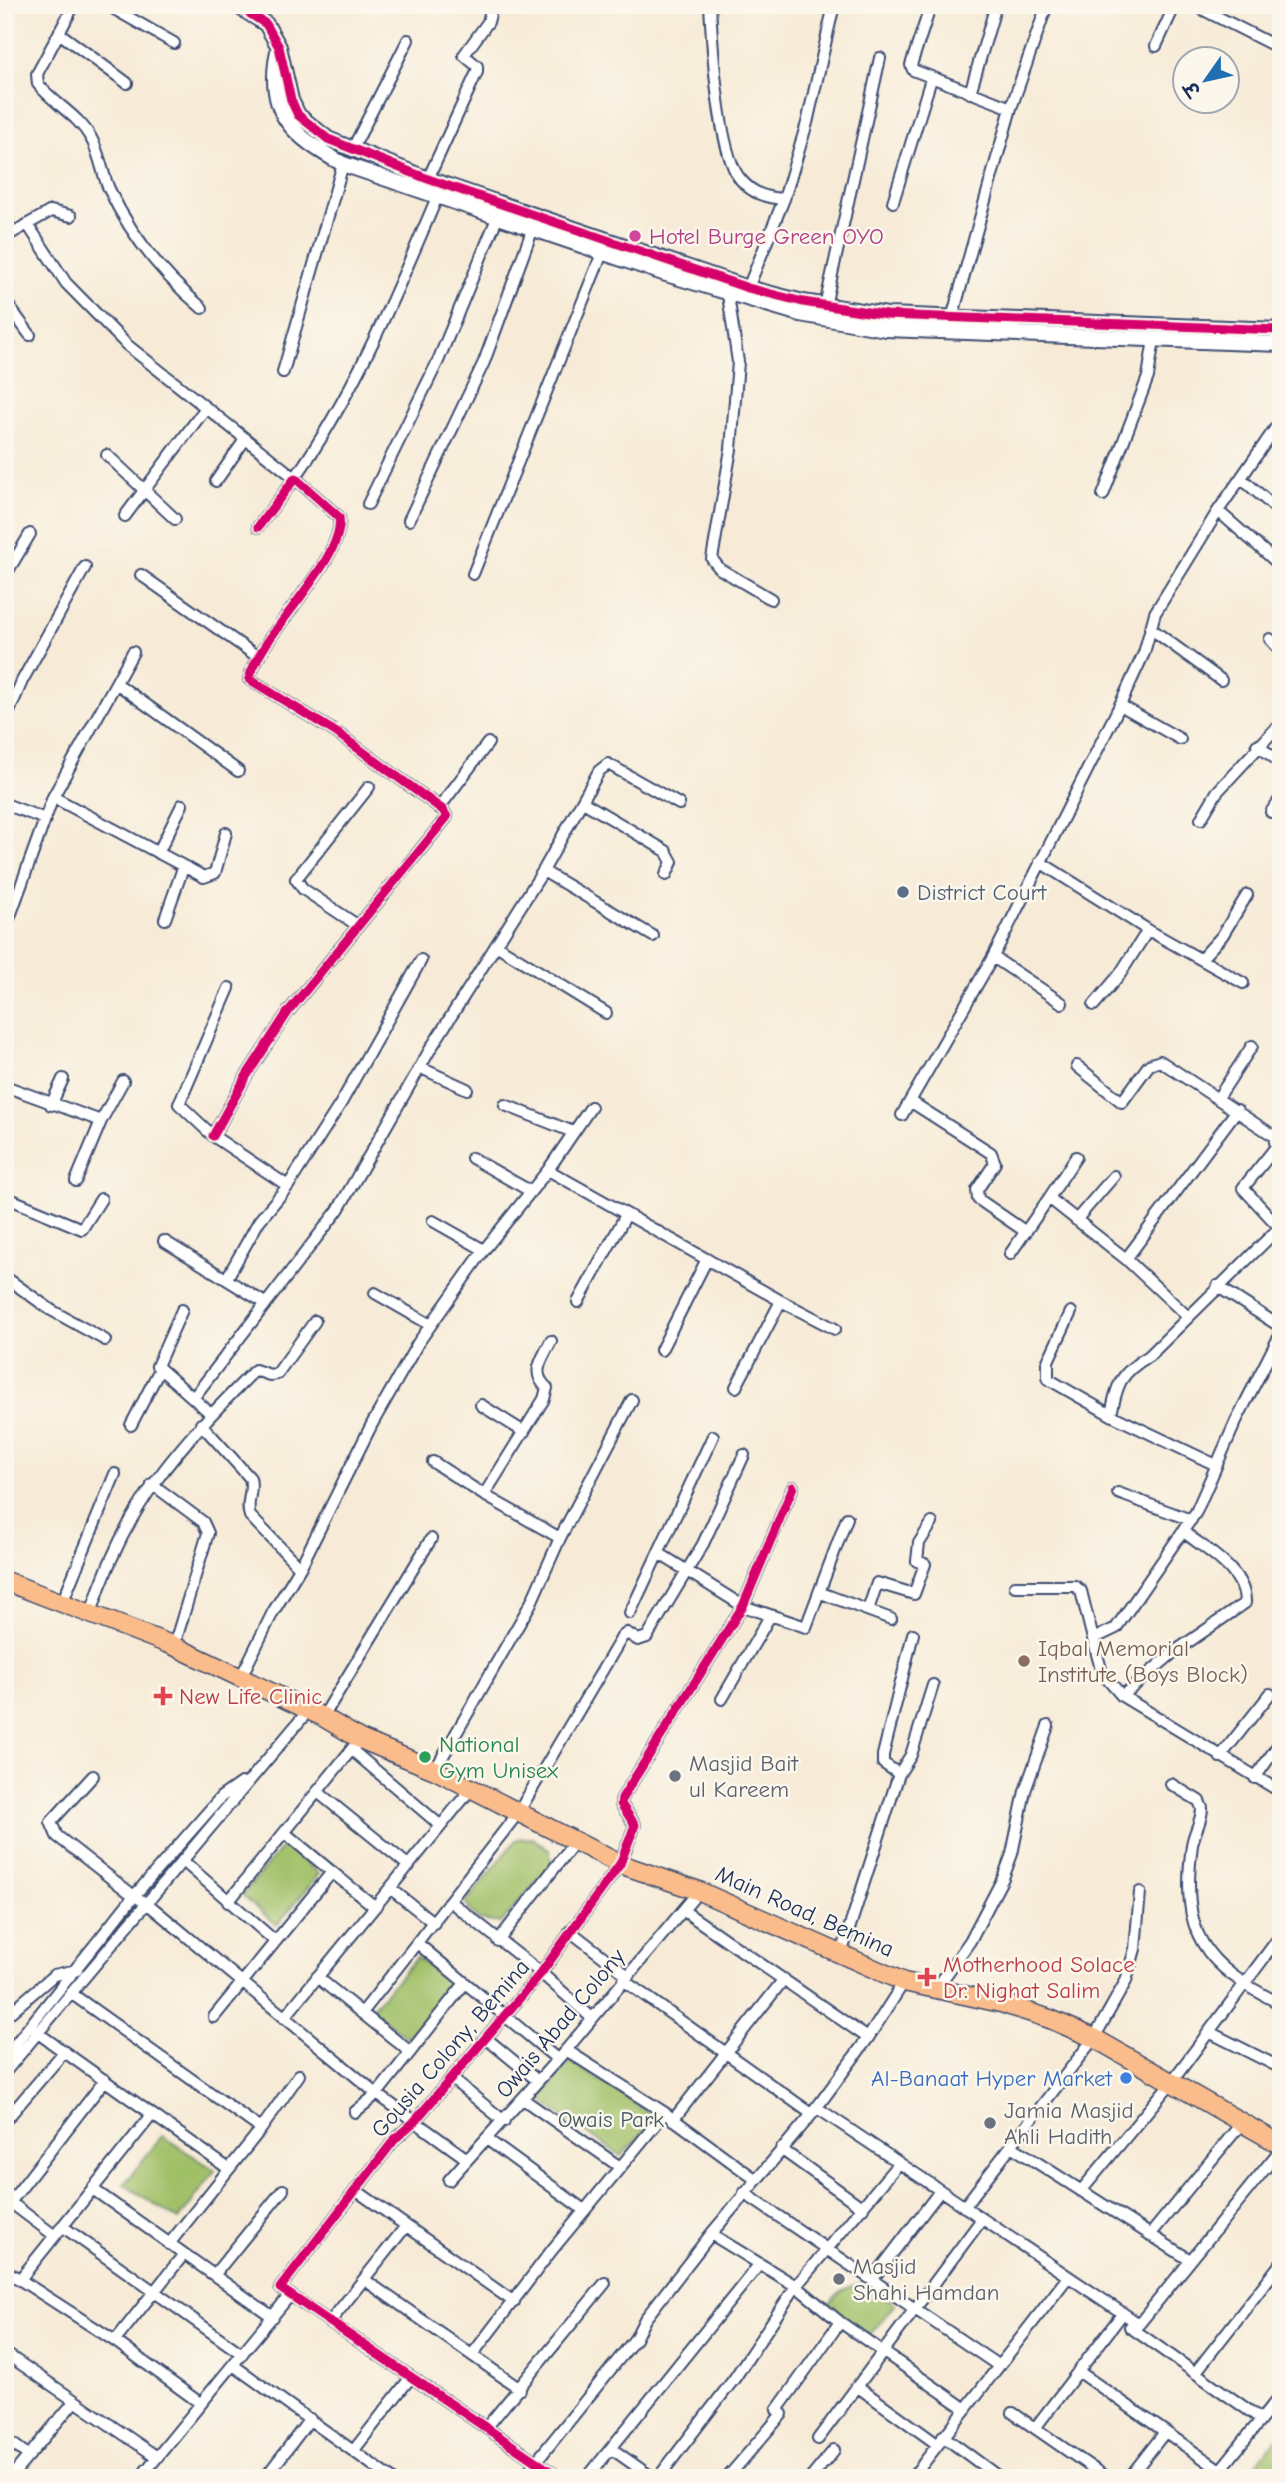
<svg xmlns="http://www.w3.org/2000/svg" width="1286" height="2483" font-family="'Comic Neue','Playpen Sans Deva',sans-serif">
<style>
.green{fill:#a0c068;stroke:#5e7863;stroke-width:2}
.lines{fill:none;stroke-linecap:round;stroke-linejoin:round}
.minor-casing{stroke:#3c4b70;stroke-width:14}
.tertiary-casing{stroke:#3c4b70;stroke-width:18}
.primary-casing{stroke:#3c4b70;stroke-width:21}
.minor{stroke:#fff;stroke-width:10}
.tertiary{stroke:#fff;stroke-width:14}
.primary{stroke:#fabc8b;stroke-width:18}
.cycleway-casing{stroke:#fbf7ec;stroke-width:13}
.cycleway{stroke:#d6006c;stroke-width:9}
.hotel-dot{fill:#d1479c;stroke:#fbf7ec;stroke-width:2.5}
.service-dot{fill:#5c6f8a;stroke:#fbf7ec;stroke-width:2.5}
.education-dot{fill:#8d6e63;stroke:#fbf7ec;stroke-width:2.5}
.health-dot{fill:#e0444e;stroke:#fbf7ec;stroke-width:2.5}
.leisure-dot{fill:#2e9e5b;stroke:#fbf7ec;stroke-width:2.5}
.worship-dot{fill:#6b7280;stroke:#fbf7ec;stroke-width:2.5}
.shop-dot{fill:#3f7fe0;stroke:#fbf7ec;stroke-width:2.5}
.labels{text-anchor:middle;stroke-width:5;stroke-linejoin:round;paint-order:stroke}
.hotel-label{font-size:23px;fill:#b23c85;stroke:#fbf7ec;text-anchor:start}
.service-label{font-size:23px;fill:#4e5e75;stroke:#fbf7ec;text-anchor:start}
.education-label{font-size:23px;fill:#785e54;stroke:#fbf7ec;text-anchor:start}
.health-label{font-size:23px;fill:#be3a42;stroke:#fbf7ec;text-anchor:start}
.leisure-label{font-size:23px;fill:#27864d;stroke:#fbf7ec;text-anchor:start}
.worship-label{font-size:23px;fill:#5b616d;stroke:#fbf7ec;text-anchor:start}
.street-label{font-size:23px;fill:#1b2f5e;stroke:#fbf7ec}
.shop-label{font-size:23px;fill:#366cbe;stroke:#fbf7ec;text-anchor:end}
.park-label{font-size:23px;fill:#435a61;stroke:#fbf7ec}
</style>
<rect width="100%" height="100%" fill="#fbf7ec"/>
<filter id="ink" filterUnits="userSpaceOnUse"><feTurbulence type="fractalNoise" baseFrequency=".0143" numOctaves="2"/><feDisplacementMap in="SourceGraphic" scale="14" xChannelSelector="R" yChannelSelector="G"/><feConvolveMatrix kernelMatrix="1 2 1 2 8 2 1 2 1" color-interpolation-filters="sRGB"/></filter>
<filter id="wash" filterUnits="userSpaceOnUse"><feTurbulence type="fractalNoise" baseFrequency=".00686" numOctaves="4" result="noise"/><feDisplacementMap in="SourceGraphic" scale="28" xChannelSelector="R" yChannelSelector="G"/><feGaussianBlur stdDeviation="1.57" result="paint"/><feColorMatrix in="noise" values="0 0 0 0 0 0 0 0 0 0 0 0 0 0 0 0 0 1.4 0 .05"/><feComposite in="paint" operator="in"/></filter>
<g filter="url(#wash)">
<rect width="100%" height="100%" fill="#f7ebd7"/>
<path class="green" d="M 533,1838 L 549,1850 L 552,1864 L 501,1923 L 478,1920 L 465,1903 L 517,1839 Z
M 285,1844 L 319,1874 L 277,1925 L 242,1895 Z
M 417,1957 L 452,1985 L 407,2038 L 371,2009 Z
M 570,2061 L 657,2118 L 621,2156 L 538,2099 Z
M 162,2136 L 215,2170 L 179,2220 L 124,2184 Z
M 865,2284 L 895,2304 L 868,2337 L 827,2309 C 836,2292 846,2286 865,2284 Z
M 1281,2433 L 1281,2478 L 1245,2478 Z"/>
</g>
<g filter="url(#ink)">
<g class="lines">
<g class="minor-casing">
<path id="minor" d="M 74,5 L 37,74 L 38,84 C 54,104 78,115 91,138 C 100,154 102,173 109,189 C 131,236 163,275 202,308
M 107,5 L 174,43
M 710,5 C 712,43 718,154 741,180 C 753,194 767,198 784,199
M 1194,5 L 1281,49
M 930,8 L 911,65 L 913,70 L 1011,108
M 59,33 L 127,83
M 1156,46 L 1175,5
M 970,93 L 996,5
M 352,150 L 408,40
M 428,179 L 477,72 L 477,66 L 464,55 L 488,22 L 491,10 L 486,5
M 893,202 L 931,79
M 28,225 L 66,283 L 127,345 L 295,478 C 356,391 396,293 438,195
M 5,237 L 51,211 L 71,216
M 748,288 L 784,199 L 807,123 L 834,5
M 728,295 L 738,362 L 731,449 L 712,559 L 720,569 L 771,599
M 5,301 L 30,335
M 825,306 L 880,58
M 952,318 L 1011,108 L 1047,5
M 283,372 L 343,164
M 107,455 L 175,519
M 1241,478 L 1281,513
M 216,481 L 244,441
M 1103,495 L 1148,377 L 1154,339
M 368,504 L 438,361 L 498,216
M 1218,511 L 1281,566
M 125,516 L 205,409
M 409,520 L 484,362 L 533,228
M 473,574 L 603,251
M 141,575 L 258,657
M 5,576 L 30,534
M 1150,628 L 1221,680
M 1270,639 L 1281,651
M 116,683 L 238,771
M 1120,705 L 1180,739
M 5,721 L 22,681 L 85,567
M 1257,745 L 1281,763
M 53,797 L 204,877 L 215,873 L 226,833
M 583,802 L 666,851 L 672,862 L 666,875
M 5,804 L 45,819
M 439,808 L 488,743
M 1271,812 L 1281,798
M 1201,819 L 1217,792 L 1281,723
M 158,853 L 182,805
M 1040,862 L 1148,930 L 1243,983
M 543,871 L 653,936
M 165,919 L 183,868
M 357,925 L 303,889 L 296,879 L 369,787
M 5,930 L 53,797 L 133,652
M 496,945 L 606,1013
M 993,957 L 1062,1003
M 1201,959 L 1222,936 L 1247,895
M 229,988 L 179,1104 L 213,1136 L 288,1186
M 1094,1005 L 1120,974 L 1148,930
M 1077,1066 L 1122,1102 L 1149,1065 L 1160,1061 L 1274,1136 L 1276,1147 L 1243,1188 L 1281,1229
M 421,1068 L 467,1089
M 5,1086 L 101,1121 L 123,1081
M 1218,1098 L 1252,1046
M 910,1101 L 991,1153 L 995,1163 L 977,1190 L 978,1199 L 1026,1232
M 51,1105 L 63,1079
M 505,1105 L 573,1132
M 902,1115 L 993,957 L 1120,705 L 1144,653 L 1155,613 L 1218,511 L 1281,420
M 213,1136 L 247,1075 L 288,1012 L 447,817 L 443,810 L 337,733 L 249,679 C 261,632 346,559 339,517 L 295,478 L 258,527
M 472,1158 L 530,1191
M 548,1170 L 781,1301
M 76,1181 L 101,1121
M 5,1197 L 82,1229 L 101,1199
M 1049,1198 L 1076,1157
M 1076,1220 L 1114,1176
M 433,1221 L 484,1250
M 164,1241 L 265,1303
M 1010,1254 L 1049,1198 L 1126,1259 L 1187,1316
M 1126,1259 L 1237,1110
M 5,1277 L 51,1310 L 105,1340
M 227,1278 L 259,1221 L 288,1186 L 341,1103 L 421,960
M 1217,1286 L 1281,1327
M 375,1293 L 429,1324
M 578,1302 L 626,1215
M 182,1310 L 157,1366 L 210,1413
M 1071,1312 L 1048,1361 L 1048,1379 L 1111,1415 L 1216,1465
M 1281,1333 L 1236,1421 L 1196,1512 L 1116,1628 L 1093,1639 L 1102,1673 L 1122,1696 L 1281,1792
M 661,1350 L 707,1259
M 736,1387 L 781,1301 L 835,1329
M 194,1397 L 338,1210 L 431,1048 L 543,871 L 599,771 L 608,764 L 679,804
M 481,1405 L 524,1432
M 1111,1415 C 1117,1384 1120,1373 1149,1356 L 1281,1226
M 201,1424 L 250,1478 C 254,1491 245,1503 250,1516 L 300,1568
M 131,1425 L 160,1369
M 433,1462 L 484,1495 L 560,1538
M 152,1484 L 203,1522 L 208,1533 L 174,1646
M 1118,1493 L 1191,1520
M 484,1495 L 544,1399 L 547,1388 C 530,1372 542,1360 551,1341
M 660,1554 L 743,1606 L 806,1627 L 847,1518
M 1015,1586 L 1075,1586 L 1081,1591 L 1093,1639
M 821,1593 L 891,1619
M 62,1603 L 115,1474
M 868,1610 L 877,1583 L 914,1594 L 925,1564 L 917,1561 L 919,1543 L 932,1523
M 91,1613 C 125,1505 177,1448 255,1370 L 270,1375 L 277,1374 L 315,1321
M 630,1613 L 713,1436
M 240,1679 L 273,1612 L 300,1568 L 372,1424 L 418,1343 L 484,1250 L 548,1170 L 591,1107
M 1122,1696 L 1174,1652 L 1245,1603 C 1246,1571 1206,1550 1184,1532
M 722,1699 L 770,1616
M 323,1717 L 431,1539
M 353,1751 L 441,1826
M 1220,1757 L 1270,1694
M 435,1770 L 531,1603 L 560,1538 L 632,1400
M 899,1774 L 883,1763 L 883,1755 L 913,1634
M 93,1776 L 51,1822 L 57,1836 L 134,1896 L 148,1904 L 377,2094 L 467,2159
M 1255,1778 L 1281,1741
M 1171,1784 L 1199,1801 L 1202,1808 C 1202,1821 1194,1832 1192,1845 C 1180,1934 1203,1965 1281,2004
M 319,1793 L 409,1866
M 285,1833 L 332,1872
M 183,1861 L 275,1941
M 390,1888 L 434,1923
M 228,1902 L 360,1739
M 451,1902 L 541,1973 L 592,2018
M 684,1911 L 868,2038
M 570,1931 L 628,1976
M 498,1941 L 574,1843
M 417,1943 L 557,2059
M 841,1954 L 899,1774 L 911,1755 L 933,1685
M 317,1977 L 409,2051
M 623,1980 L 812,2114
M 936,1989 L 970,1941 L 1003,1878 L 1012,1854 L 1025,1791 L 1048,1726
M 72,1994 L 261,2129
M 362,2013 L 518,1813 L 622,1637 L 627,1633 L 638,1640 L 647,1637 L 703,1544 L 744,1455
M 5,2017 L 54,1975 L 77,1970
M 214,2017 L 332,1872 L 375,1907
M 284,2018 L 471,1789
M 35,2031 L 229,2169
M 1209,2032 L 1281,2068
M 487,2039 L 538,2081
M 566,2050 L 665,2113 L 755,2179
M 5,2057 L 134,1896 L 221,1797 L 241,1783
M 5,2072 L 308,1711
M 452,2079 L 504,2121
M 523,2099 L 620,2167
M 816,2107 L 1139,2324
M 355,2112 L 377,2094 L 465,1983
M 673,2120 L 784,1979
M 5,2121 L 64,2052
M 488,2140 L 584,2210
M 1011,2146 L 1190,2260
M 781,2149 L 863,2208
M 449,2180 L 566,2050 L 699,1891
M 94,2190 L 273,2317
M 357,2191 L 514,2302
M 1081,2191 L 1170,2084 L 1281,1935
M 744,2193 L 999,2366
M 10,2202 L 55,2236
M 964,2207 L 1094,2038 L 1126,1981 L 1135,1949 L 1140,1892
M 5,2209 L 105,2080
M 62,2226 L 242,2354
M 711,2234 L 796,2286 L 840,2322 L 966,2409
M 1150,2235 L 1241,2124
M 169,2244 L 261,2129 L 299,2075
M 5,2270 L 115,2341 L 200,2403
M 214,2275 L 283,2190
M 21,2278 L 151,2116
M 365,2280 L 520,2389
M 872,2280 L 940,2191
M 330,2322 L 406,2226
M 1133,2326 L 1139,2324 L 1281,2149
M 1130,2327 L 1261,2419
M 115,2341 L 184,2254
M 5,2353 L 157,2457
M 472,2355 L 552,2250 L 665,2113
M 233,2365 L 391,2478
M 1078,2371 L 1220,2470
M 1195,2373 L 1281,2263
M 858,2387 L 937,2444
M 777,2410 L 840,2322
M 1013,2413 L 1107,2478
M 486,2428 L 605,2283
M 1035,2428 L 1123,2313
M 943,2436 L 1000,2478
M 5,2438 L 29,2456
M 818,2439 L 982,2219
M 612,2449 L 653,2478
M 354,2450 L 411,2377
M 10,2478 L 74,2402
M 140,2478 L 290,2295
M 265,2478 L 310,2419
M 523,2478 L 635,2339 L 645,2319 L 711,2234 L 812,2114 L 868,2038 L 904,1982
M 560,2478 L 280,2288 L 395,2139 L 414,2122 L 541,1973 L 620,1864 L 635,1825 L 621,1804 L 622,1798 L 743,1606 L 793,1487
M 587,2478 L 758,2266
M 658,2478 L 734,2379 L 796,2286 L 899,2163
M 727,2478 L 782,2414
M 811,2478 L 834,2450
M 912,2478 L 1068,2277
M 1129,2478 L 1165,2432
M 1214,2478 L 1281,2395"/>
</g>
<g class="tertiary-casing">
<path id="tertiary" d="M 236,5 L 266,24 L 279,47 L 291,100 L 298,115 L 328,139 L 428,179 L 748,288 L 803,302 L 887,315 L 1281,330
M 278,51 C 265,114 293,136 343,164 L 666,274 L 800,314 L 886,329 L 1281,344"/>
</g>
<g class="primary-casing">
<path id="primary" d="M 5,1581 L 174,1646 L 323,1717 L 360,1739 L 435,1770 L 620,1864 L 699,1891 L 904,1982 L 1001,2003 L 1050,2019 L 1094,2038 L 1281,2145"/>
</g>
<use href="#minor" class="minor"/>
<use href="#tertiary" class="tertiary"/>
<use href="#primary" class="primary"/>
<g class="cycleway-casing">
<path id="cycleway" d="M 236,5 L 266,24 L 279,47 L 291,100 L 298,115 L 328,139 L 428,179 L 748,288 L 803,302 L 887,315 L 1281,330
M 213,1136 L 247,1075 L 288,1012 L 447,817 L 443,810 L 337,733 L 249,679 C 261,632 346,559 339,517 L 295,478 L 258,527
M 560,2478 L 280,2288 L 395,2139 L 414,2122 L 541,1973 L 620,1864 L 635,1825 L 621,1804 L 622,1798 L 743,1606 L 793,1487"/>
</g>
<use href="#cycleway" class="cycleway"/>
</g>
</g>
<circle class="hotel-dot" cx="635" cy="236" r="7"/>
<circle class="service-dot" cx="903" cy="892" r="7"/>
<circle class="education-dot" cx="1024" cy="1661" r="7"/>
<g class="health-dot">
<path d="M159.5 1685.5h7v7h7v7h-7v7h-7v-7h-7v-7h7z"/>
<path d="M923.5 1966.5h7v7h7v7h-7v7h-7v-7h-7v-7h7z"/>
</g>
<circle class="leisure-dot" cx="425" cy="1757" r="7"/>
<g class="worship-dot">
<circle cx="675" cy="1776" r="7"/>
<circle cx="990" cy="2123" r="7"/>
<circle cx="839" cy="2279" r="7"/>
</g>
<circle class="shop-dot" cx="1126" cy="2078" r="7"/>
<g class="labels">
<g class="hotel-label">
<text x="649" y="244">Hotel Burge Green OYO</text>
</g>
<g class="service-label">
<text x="917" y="900">District Court</text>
</g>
<g class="education-label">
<text x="1038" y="1656">Iqbal Memorial<tspan x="1038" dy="26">Institute (Boys Block)</tspan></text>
</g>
<g class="health-label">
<text x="179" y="1704">New Life Clinic</text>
<text x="943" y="1972">Motherhood Solace<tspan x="943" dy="26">Dr. Nighat Salim</tspan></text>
</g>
<g class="leisure-label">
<text x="439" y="1752">National<tspan x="439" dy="26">Gym Unisex</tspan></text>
</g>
<g class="worship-label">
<text x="689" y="1771">Masjid Bait<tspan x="689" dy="26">ul Kareem</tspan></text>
<text x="1004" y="2118">Jamia Masjid<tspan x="1004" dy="26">Ahli Hadith</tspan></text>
<text x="853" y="2274">Masjid<tspan x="853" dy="26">Shahi Hamdan</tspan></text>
</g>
<g class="street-label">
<text transform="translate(805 1911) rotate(24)" y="8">Main Road, Bemina</text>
<text transform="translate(560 2023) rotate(-50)" y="8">Owais Abad Colony</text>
<text transform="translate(450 2048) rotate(-49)" y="8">Gousia Colony, Bemina</text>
</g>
<g class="shop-label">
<text x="1112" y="2086">Al-Banaat Hyper Market</text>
</g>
<g class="park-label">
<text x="611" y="2127">Owais Park</text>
</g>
</g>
<rect width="1286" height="2483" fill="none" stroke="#fbf7ec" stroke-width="28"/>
<g transform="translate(1206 80) rotate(236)"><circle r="33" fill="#fbf7ec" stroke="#a1a7b3" stroke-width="2"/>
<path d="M0-5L12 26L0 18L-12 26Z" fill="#1f6fb2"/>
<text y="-10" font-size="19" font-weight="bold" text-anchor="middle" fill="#1b2f5e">उ</text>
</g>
</svg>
